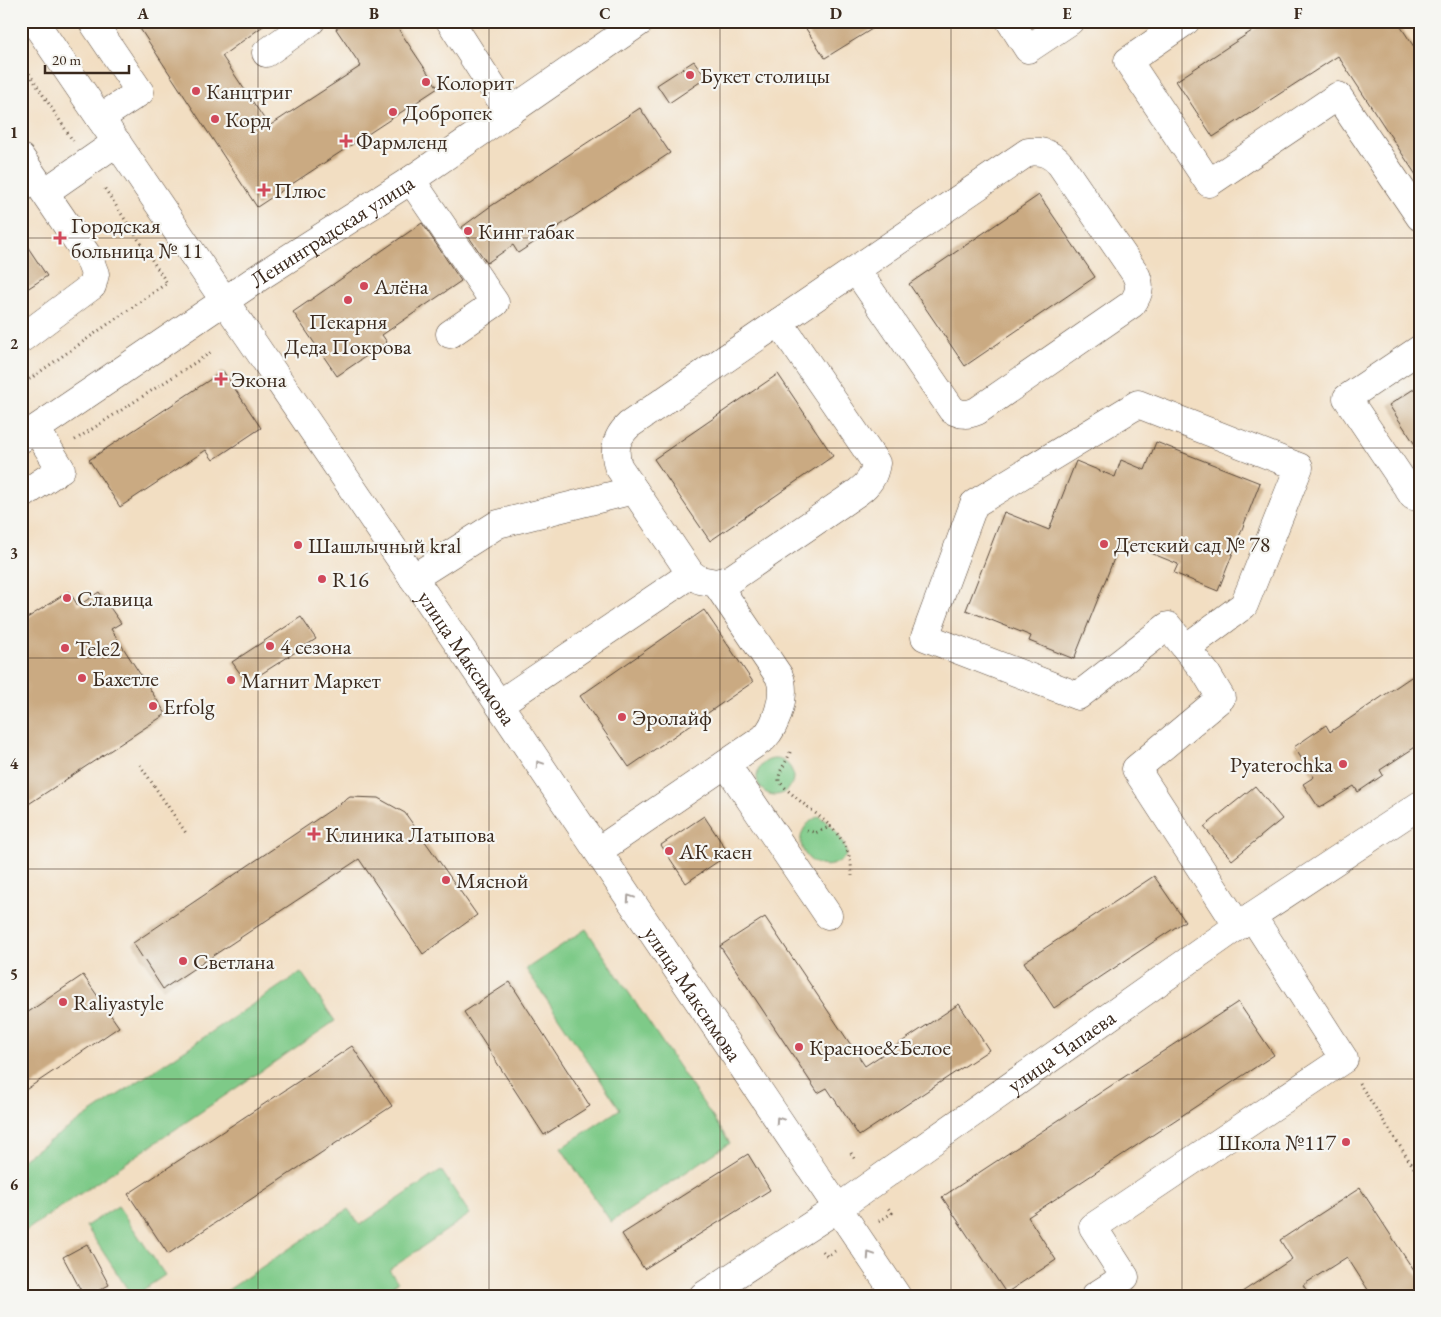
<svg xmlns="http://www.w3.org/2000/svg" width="1441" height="1317" font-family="'EB Garamond',serif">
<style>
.green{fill:#7eca88;stroke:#5c7a53}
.building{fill:#caaa82}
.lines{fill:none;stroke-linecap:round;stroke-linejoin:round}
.minor-casing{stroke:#564537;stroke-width:29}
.major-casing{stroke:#564537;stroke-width:29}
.path{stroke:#564537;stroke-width:3;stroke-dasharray:1 4;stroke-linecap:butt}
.minor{stroke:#fff;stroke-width:28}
.major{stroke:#fff;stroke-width:28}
.oneway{stroke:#a79f9a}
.grid{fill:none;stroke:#3b2a1e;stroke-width:1;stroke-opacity:0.55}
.poi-dot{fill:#d1495b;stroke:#f6f6f2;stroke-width:2}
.labels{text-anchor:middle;stroke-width:4.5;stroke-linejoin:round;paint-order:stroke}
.poi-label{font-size:22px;fill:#3b2a1e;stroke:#f6f6f2;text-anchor:start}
.street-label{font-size:22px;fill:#3b2a1e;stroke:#f6f6f2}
.neatline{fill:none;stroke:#3b2a1e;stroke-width:2}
.grid-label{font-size:16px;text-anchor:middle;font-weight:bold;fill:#3b2a1e}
</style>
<rect width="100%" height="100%" fill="#f6f6f2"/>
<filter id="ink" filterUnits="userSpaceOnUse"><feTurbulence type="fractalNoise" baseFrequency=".02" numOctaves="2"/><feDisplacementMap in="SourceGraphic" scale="10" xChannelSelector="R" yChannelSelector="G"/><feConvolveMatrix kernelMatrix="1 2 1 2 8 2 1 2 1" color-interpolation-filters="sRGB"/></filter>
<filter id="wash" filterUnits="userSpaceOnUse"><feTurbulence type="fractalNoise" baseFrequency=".0096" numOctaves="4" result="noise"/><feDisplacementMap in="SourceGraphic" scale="20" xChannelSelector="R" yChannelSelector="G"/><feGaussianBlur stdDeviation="1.12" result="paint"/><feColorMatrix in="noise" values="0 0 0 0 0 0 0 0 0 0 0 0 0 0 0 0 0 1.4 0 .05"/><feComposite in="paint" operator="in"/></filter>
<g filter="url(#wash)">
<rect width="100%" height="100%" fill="#f2dec2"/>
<path class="green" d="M757 777a18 18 0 1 1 36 0a18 18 0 1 1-36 0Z
M 819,816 C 833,826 843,838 847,855 C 817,888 777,836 819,816 Z
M 586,929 L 730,1143 L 611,1222 L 561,1148 L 620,1109 L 526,969 Z
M 301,972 L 335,1021 L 21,1234 L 21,1160 Z
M 441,1170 L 470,1214 L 389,1270 L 398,1282 L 377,1296 L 219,1296 L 348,1209 L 360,1225 Z
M 118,1206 L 165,1275 L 134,1296 L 132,1296 L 86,1226 Z"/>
<g id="blocks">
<path class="building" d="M 135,21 L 270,21 L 222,56 L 269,126 L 361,66 L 336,29 L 348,21 L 393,21 L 438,88 L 257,207 Z
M 801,21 L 885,21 L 825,58 Z
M 1267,21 L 1397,21 L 1420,56 L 1420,181 L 1338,56 L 1213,137 L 1176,81 Z
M 694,61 L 706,78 L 669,103 L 657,85 Z
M 640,108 L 670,153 L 518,253 L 513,245 L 487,263 L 462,227 L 488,208 Z
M 1039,195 L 1095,277 L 965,366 L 909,284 Z
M 422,223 L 461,281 L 382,335 L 387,342 L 337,376 L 293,312 Z
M 21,237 L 47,276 L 21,293 Z
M 223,371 L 261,428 L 213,460 L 206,450 L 120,507 L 89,460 Z
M 778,374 L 833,456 L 710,541 L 654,459 Z
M 1420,385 L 1420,452 L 1389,405 Z
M 1156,442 L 1260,483 L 1218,591 L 1174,573 L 1178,564 L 1121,541 L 1074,659 L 1029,641 L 1031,636 L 966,610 L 1004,512 L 1049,530 L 1076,461 L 1115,477 L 1121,460 L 1145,470 Z
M 69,591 L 78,606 L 99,592 L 121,623 L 111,629 L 166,714 L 21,809 L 21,622 Z
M 704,610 L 753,682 L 629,767 L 580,696 Z
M 301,617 L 316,639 L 247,683 L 232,662 Z
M 1420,671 L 1420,744 L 1380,770 L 1383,775 L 1358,792 L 1354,786 L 1319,808 L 1303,784 L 1314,777 L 1294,747 L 1326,725 L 1330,732 Z
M 1255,786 L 1282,819 L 1232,860 L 1204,827 Z
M 350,797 L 378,798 L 405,813 L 477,915 L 423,954 L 359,859 L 163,989 L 133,943 Z
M 704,816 L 729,854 L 686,883 L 661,845 Z
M 1154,876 L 1185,921 L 1054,1008 L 1024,962 Z
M 765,917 L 865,1066 L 959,1004 L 989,1050 L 859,1136 L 827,1088 L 818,1093 L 720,946 Z
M 83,975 L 119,1027 L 21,1093 L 21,1017 Z
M 510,982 L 590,1106 L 544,1135 L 464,1012 Z
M 1238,1002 L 1274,1055 L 1028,1217 L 1056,1260 L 1006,1293 L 942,1197 Z
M 352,1046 L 392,1106 L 168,1254 L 128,1194 Z
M 748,1154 L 770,1190 L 644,1269 L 622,1234 Z
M 1360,1188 L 1420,1280 L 1420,1296 L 1372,1296 L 1347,1257 L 1303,1285 L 1310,1296 L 1236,1296 L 1292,1259 L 1280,1240 Z
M 87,1244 L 109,1285 L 88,1296 L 84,1296 L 63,1257 Z"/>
</g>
</g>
<g filter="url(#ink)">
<use href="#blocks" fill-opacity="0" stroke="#564537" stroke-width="1"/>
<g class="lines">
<g class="minor-casing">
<g id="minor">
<path d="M 92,21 L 140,92 L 100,118"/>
<path d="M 450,21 L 509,113"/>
<path d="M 1010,21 L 1028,49 L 1070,21"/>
<path d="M 1186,21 L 1128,61 L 1209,183 L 1338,96 L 1420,217"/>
<path d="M 266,53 L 311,21"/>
<path d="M 21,158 L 89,258 L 95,274 L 92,286 L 21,339"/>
<path d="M 411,180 L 495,303 L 450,334"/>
<path d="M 45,192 L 117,142"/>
<path d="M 779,322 L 1028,152 C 1042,150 1052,154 1061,165 L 1135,273 C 1141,285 1140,293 1132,304 L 977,411 C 967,415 962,415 952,410 L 856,270"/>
<path d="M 1420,349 L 1347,398 L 1413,496 L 1420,492"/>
<path d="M 21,496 L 61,469 L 36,429"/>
<path d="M 413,578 L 498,524 L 634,490"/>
<path d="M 1186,648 L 1244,605 L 1299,467 L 1138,404 L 974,504 L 925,637 L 1078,696 L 1168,626 L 1206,673 L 1221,698 L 1136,769 L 1238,926"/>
<path d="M 499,704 L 691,574"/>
<path d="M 726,764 L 828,915"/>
<path d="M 598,851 L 764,738 C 777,725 787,693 779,676 L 716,583 L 700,580 L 691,574 L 618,466 C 613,449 616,437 629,425 L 779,322 L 876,463 C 874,476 869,484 858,492 L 731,579 L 716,583"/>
<path id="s1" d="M 703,1296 L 838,1208 L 1252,916 L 1420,805"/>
<path d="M 1095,1296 L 1125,1277 L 1093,1227 L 1344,1059 L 1252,916"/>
</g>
</g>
<g class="major-casing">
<g id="major">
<path id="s2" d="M 34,21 L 461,648 L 897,1296"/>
<path id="s3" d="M 21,439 L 264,274 L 411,180 L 641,21"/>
</g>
</g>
<path class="path" d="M 21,61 L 73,141
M 21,385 L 167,283 L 103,186
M 75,440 L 213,351
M 790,752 C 787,763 778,770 779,781 C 807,814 851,825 852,876
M 140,765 L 186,833
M 807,830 L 815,833 L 832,826
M 1359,1083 L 1420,1177
M 851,1153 L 856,1161
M 879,1221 L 892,1213 L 888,1208
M 823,1251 L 827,1256 L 835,1251"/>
<use href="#minor" class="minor"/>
<use href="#major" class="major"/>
</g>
<defs><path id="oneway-chevron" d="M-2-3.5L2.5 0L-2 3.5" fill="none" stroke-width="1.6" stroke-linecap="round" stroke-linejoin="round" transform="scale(1.25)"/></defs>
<g class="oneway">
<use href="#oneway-chevron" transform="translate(539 764) rotate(-124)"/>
<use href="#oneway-chevron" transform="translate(630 898) rotate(-124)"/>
<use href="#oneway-chevron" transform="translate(779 1120) rotate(-124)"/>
<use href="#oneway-chevron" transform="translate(870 1255) rotate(-124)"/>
</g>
</g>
<path class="grid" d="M 258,21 L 258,1296M 489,21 L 489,1296M 720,21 L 720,1296M 951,21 L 951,1296M 1182,21 L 1182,1296M 21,238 L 1420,238M 21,448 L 1420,448M 21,658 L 1420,658M 21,869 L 1420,869M 21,1079 L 1420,1079"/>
<g class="poi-dot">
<circle cx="690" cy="75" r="5"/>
<circle cx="426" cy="82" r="5"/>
<circle cx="196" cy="91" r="5"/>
<circle cx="393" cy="112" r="5"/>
<circle cx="215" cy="119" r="5"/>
<path d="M343.5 133.5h5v5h5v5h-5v5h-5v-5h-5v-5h5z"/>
<path d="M261.5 182.5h5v5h5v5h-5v5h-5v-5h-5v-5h5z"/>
<circle cx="468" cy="231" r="5"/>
<path d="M57.5 230.5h5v5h5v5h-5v5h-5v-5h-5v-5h5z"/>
<circle cx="364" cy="286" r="5"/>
<circle cx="348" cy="300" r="5"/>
<path d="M218.5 371.5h5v5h5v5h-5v5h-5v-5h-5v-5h5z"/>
<circle cx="1104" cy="544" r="5"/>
<circle cx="298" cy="545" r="5"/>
<circle cx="322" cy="579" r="5"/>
<circle cx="67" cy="598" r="5"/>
<circle cx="270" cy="646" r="5"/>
<circle cx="65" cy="648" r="5"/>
<circle cx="82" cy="678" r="5"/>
<circle cx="231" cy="680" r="5"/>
<circle cx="153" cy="706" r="5"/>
<circle cx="622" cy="717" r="5"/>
<circle cx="1343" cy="764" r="5"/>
<path d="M311.5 826.5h5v5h5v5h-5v5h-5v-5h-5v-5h5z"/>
<circle cx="669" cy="851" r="5"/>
<circle cx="446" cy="880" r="5"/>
<circle cx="183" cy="961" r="5"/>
<circle cx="63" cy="1002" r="5"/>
<circle cx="799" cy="1047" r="5"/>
<circle cx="1346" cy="1142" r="5"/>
</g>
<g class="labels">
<g class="poi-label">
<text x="700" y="83">Букет столицы</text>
<text x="436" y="90">Колорит</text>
<text x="206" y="99">Канцтриг</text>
<text x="403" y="120">Добропек</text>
<text x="225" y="127">Корд</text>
<text x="356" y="149">Фармленд</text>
<text x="274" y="198">Плюс</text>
<text x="71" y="233">Городская<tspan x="71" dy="25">больница № 11</tspan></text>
<text x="478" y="239">Кинг табак</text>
<text x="374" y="294">Алёна</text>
<text x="348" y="329" text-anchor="middle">Пекарня<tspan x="348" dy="25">Деда Покрова</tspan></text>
<text x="231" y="387">Экона</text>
<text x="1114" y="552">Детский сад № 78</text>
<text x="308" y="553">Шашлычный kral</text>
<text x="332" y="587">R16</text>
<text x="77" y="606">Славица</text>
<text x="280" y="654">4 сезона</text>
<text x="75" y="656">Tele2</text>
<text x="92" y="686">Бахетле</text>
<text x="241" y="688">Магнит Маркет</text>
<text x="163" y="714">Erfolg</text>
<text x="632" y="725">Эролайф</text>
<text x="1333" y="772" text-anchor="end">Pyaterochka</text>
<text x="325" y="842">Клиника Латыпова</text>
<text x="679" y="859">АК каен</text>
<text x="456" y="888">Мясной</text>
<text x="193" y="969">Светлана</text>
<text x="73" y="1010">Raliyastyle</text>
<text x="809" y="1055">Красное&amp;Белое</text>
<text x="1336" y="1150" text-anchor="end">Школа №117</text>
</g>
<g class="street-label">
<text dy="8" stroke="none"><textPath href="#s3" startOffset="374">Ленинградская улица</textPath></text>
<text dy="8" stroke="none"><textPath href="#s2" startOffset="770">улица Максимова</textPath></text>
<text dy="8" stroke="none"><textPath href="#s2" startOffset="1175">улица Максимова</textPath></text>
<text dy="8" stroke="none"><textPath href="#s1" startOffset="434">улица Чапаева</textPath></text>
</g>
</g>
<rect width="1441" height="1317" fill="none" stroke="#f6f6f2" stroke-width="55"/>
<path d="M45 65v8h84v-8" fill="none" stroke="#3b2a1e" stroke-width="2.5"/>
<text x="52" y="65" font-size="15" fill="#3b2a1e" stroke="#f6f6f2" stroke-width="4" paint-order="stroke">20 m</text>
<rect x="28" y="28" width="1386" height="1262" class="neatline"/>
<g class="grid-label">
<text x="143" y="19">A</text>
<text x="374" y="19">B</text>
<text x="605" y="19">C</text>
<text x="836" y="19">D</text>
<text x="1067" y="19">E</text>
<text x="1298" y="19">F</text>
<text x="14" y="138">1</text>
<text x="14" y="349">2</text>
<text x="14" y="559">3</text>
<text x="14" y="769">4</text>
<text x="14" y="980">5</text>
<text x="14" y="1190">6</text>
</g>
</svg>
